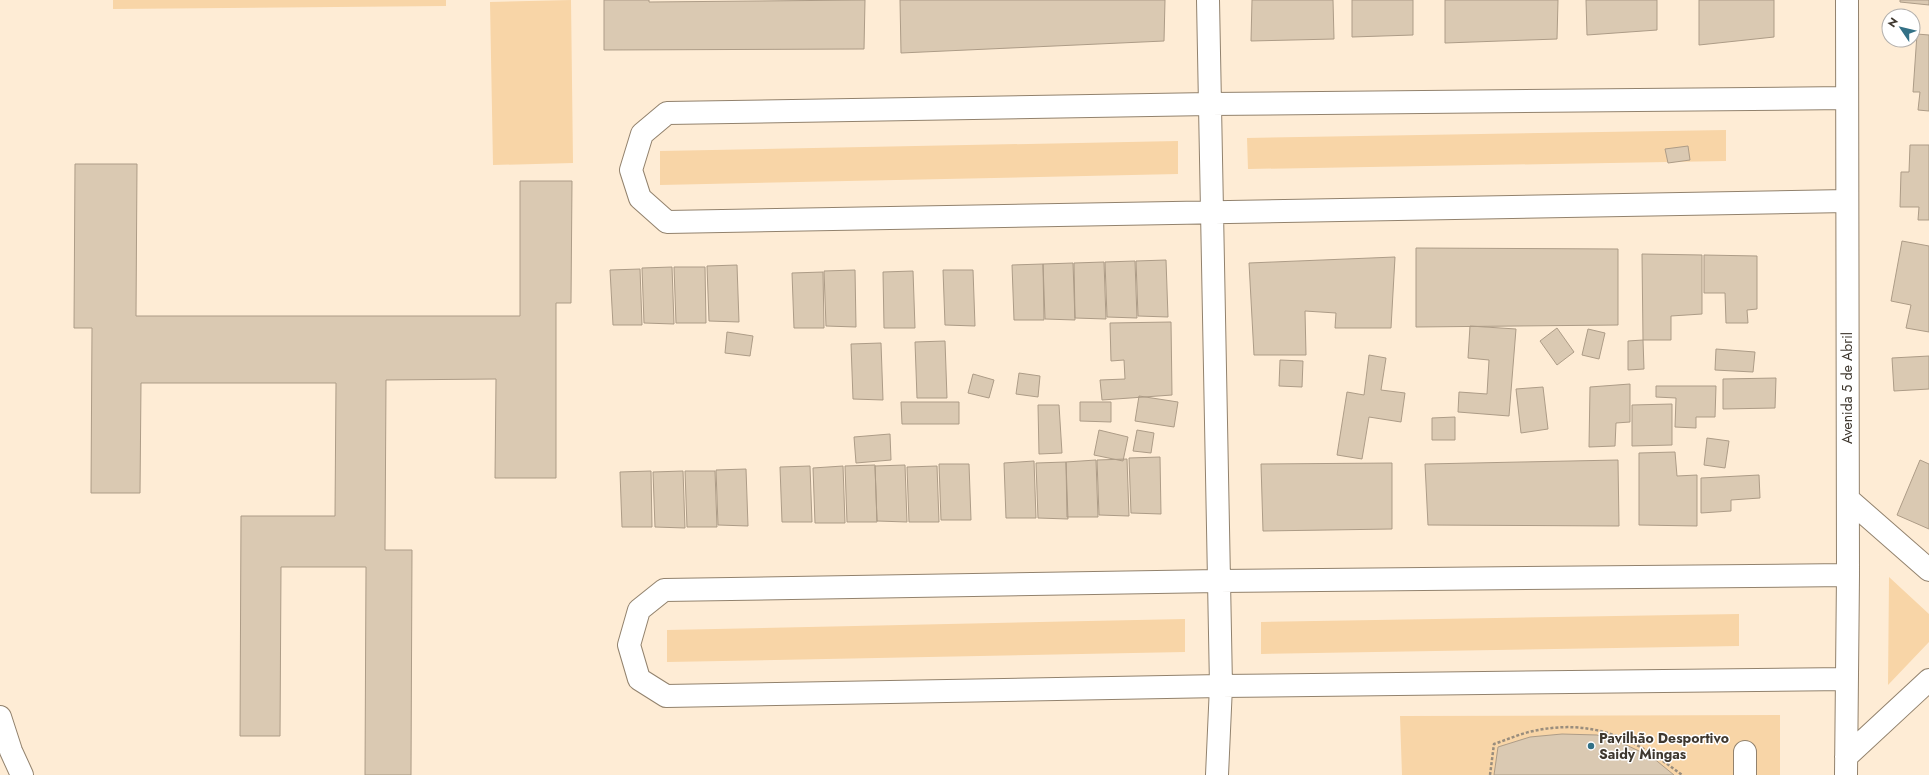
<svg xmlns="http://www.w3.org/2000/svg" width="1929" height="775" font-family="Jost,sans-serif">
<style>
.green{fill:#f8d5a7}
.building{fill:#dac9b2;stroke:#ad9c87}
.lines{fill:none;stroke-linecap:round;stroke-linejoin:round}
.minor-casing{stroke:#92826d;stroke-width:24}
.path{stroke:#998d7d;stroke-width:2.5;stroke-dasharray:3 2;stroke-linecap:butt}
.minor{stroke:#fff;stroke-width:22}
.poi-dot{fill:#337186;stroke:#fff;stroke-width:1.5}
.labels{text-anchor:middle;stroke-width:3;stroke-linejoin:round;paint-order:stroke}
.street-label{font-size:14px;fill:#3f382f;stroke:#fff}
.poi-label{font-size:14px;font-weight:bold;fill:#3f382f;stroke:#fff;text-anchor:start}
</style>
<rect width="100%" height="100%" fill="#feecd5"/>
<path class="green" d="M 113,0 L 446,0 L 446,6 L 113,9 Z
M 571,0 L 573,163 L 493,165 L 490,2 Z
M 1726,130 L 1726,161 L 1248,169 L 1247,138 Z
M 1178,141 L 1178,174 L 660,185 L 660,151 Z
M 1889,577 L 1929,614 L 1929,642 L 1888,685 Z
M 1739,614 L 1739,646 L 1261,654 L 1261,622 Z
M 1185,619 L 1185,652 L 667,662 L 667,630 Z
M 1780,715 L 1780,775 L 1402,775 L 1400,716 Z"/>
<path class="building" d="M 604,0 L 649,0 L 649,2 L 865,0 L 864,49 L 604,50 Z
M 900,0 L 1165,0 L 1164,41 L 901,53 Z
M 1252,0 L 1333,0 L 1334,39 L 1251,41 Z
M 1352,0 L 1413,0 L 1413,35 L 1352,37 Z
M 1445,0 L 1558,0 L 1557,39 L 1445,43 Z
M 1586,0 L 1657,0 L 1657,30 L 1587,35 Z
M 1699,0 L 1774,0 L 1774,37 L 1699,45 Z
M 1900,0 L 1929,0 L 1929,5 L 1900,2 Z
M 1917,34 L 1929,35 L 1929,111 L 1918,110 L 1920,92 L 1913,92 Z
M 1910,145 L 1929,145 L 1929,220 L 1918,220 L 1919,207 L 1900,207 L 1901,172 L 1909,172 Z
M 1688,146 L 1690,160 L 1668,163 L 1665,149 Z
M 75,164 L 137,164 L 136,316 L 520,316 L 520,181 L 572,181 L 571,303 L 556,303 L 556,478 L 495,478 L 496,379 L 386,380 L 385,550 L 412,550 L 411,775 L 365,775 L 366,567 L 281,567 L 280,736 L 240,736 L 241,516 L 335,516 L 336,383 L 141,383 L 140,493 L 91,493 L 92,328 L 74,328 Z
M 1902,241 L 1929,246 L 1929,332 L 1906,328 L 1911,305 L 1891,301 Z
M 1416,248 L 1618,249 L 1618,325 L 1416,327 Z
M 1642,254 L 1702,255 L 1702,314 L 1671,316 L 1671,340 L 1643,340 Z
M 1704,255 L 1757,256 L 1757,309 L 1747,310 L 1748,323 L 1726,323 L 1725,293 L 1704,293 Z
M 1395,257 L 1391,328 L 1335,328 L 1336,313 L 1305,311 L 1306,355 L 1254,355 L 1249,263 Z
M 1166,260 L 1168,317 L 1138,316 L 1136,261 Z
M 1135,261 L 1137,318 L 1107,317 L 1105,262 Z
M 1104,262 L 1106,319 L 1075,318 L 1074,263 Z
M 1073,263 L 1075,320 L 1045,319 L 1043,264 Z
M 1043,264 L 1044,320 L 1014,320 L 1012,265 Z
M 737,265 L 739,322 L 709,321 L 707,266 Z
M 672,267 L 674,324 L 644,323 L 642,268 Z
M 674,267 L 705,267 L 706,323 L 676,323 Z
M 640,269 L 642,325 L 613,325 L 610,270 Z
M 855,270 L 856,327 L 826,326 L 824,271 Z
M 943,270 L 973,270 L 975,326 L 945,325 Z
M 913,271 L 915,328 L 884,328 L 883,272 Z
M 823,272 L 824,328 L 794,328 L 792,273 Z
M 1171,322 L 1172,395 L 1102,400 L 1100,380 L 1125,379 L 1124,360 L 1111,361 L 1110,323 Z
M 1470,326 L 1516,329 L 1509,416 L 1458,412 L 1459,392 L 1487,394 L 1489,360 L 1468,358 Z
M 1557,328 L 1574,352 L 1557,365 L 1540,341 Z
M 1588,329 L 1605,333 L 1599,359 L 1582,355 Z
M 727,332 L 753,336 L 750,356 L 725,353 Z
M 1643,340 L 1644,369 L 1628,370 L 1628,341 Z
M 945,341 L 947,398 L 917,398 L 915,342 Z
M 881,343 L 883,400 L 853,399 L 851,344 Z
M 1716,349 L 1755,352 L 1753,372 L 1715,370 Z
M 1369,355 L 1386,358 L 1381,390 L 1405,393 L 1401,422 L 1369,417 L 1362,459 L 1337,455 L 1347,392 L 1364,395 Z
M 1929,356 L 1929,389 L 1894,391 L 1892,358 Z
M 1280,360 L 1303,361 L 1302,387 L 1279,386 Z
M 1019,373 L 1040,376 L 1038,397 L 1016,394 Z
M 973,374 L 994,380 L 989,398 L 968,393 Z
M 1776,378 L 1775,408 L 1723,409 L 1723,379 Z
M 1630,384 L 1630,422 L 1616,423 L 1615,446 L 1589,447 L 1590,387 Z
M 1656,386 L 1716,386 L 1715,417 L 1696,417 L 1696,428 L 1675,427 L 1676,398 L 1656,397 Z
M 1543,387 L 1548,429 L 1521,433 L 1516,389 Z
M 1139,396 L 1178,402 L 1174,427 L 1135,421 Z
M 901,402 L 959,402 L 959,424 L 902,424 Z
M 1080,402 L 1111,402 L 1111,422 L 1080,421 Z
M 1672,404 L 1672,445 L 1632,446 L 1632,405 Z
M 1038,405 L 1059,405 L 1062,453 L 1039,454 Z
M 1455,417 L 1455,440 L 1432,440 L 1432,418 Z
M 1099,430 L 1128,437 L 1123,461 L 1094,455 Z
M 1137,430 L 1154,433 L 1151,453 L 1133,451 Z
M 890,434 L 891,460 L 856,463 L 854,437 Z
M 1707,438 L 1729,441 L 1725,468 L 1704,465 Z
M 1675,452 L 1677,476 L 1697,475 L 1697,526 L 1639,525 L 1639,453 Z
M 1160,457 L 1161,514 L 1131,513 L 1129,458 Z
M 1127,459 L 1129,516 L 1099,515 L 1097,460 Z
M 1096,460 L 1098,517 L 1067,517 L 1066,462 Z
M 1618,460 L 1619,526 L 1428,525 L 1425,464 Z
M 1920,460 L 1929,464 L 1929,529 L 1897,515 Z
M 1034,461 L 1036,518 L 1006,518 L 1004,463 Z
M 1066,462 L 1068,519 L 1038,518 L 1036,463 Z
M 1392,463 L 1392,529 L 1263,531 L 1261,464 Z
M 939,464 L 969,464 L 971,520 L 941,520 Z
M 875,465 L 877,522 L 847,522 L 845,466 Z
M 905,465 L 907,522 L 877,521 L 875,466 Z
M 810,466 L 812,522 L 782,522 L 780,467 Z
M 843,466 L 845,523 L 815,523 L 813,468 Z
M 937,466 L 939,522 L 909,522 L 907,467 Z
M 746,469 L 748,526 L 718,525 L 716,470 Z
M 651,471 L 652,527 L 622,527 L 620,472 Z
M 683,471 L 685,528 L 655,527 L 653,472 Z
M 685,471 L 715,471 L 717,527 L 687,527 Z
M 1759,475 L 1760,498 L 1731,500 L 1731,511 L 1701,513 L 1701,478 Z
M 1562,734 L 1597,735 L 1624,744 L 1652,757 L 1674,775 L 1494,775 L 1498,747 L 1530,737 Z"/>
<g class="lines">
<g class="minor-casing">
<path id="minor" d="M 1208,0 L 1221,686 L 1217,775
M 1847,201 L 667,222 L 640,198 L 631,170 L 642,134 L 667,113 L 1210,104 L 1847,98
M 1848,499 L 1929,570
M 1847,679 L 1221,686 L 666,696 L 639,679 L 629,645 L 639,610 L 664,590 L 1219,581 L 1848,575
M 0,717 L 11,751 L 22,775
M 1745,752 L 1745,775
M 1846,757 L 1929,680
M 1846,775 L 1848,575 L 1847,0"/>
</g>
<path class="path" d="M 1490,775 L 1494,744 C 1506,740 1517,735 1529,732 C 1591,717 1634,738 1682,775"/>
<use href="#minor" class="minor"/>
</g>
<circle class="poi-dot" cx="1591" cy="746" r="4"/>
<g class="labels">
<g class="street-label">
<text transform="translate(1847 388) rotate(-90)" y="5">Avenida 5 de Abril</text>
</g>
<g class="poi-label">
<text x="1599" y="743">Pavilhão Desportivo<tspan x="1599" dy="16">Saidy Mingas</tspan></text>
</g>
</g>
<g transform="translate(1901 28) rotate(305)"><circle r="19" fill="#ffffff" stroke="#b2afac"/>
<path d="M0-3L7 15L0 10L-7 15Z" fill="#337186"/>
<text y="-6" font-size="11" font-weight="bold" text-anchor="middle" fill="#3f382f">N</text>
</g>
</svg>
